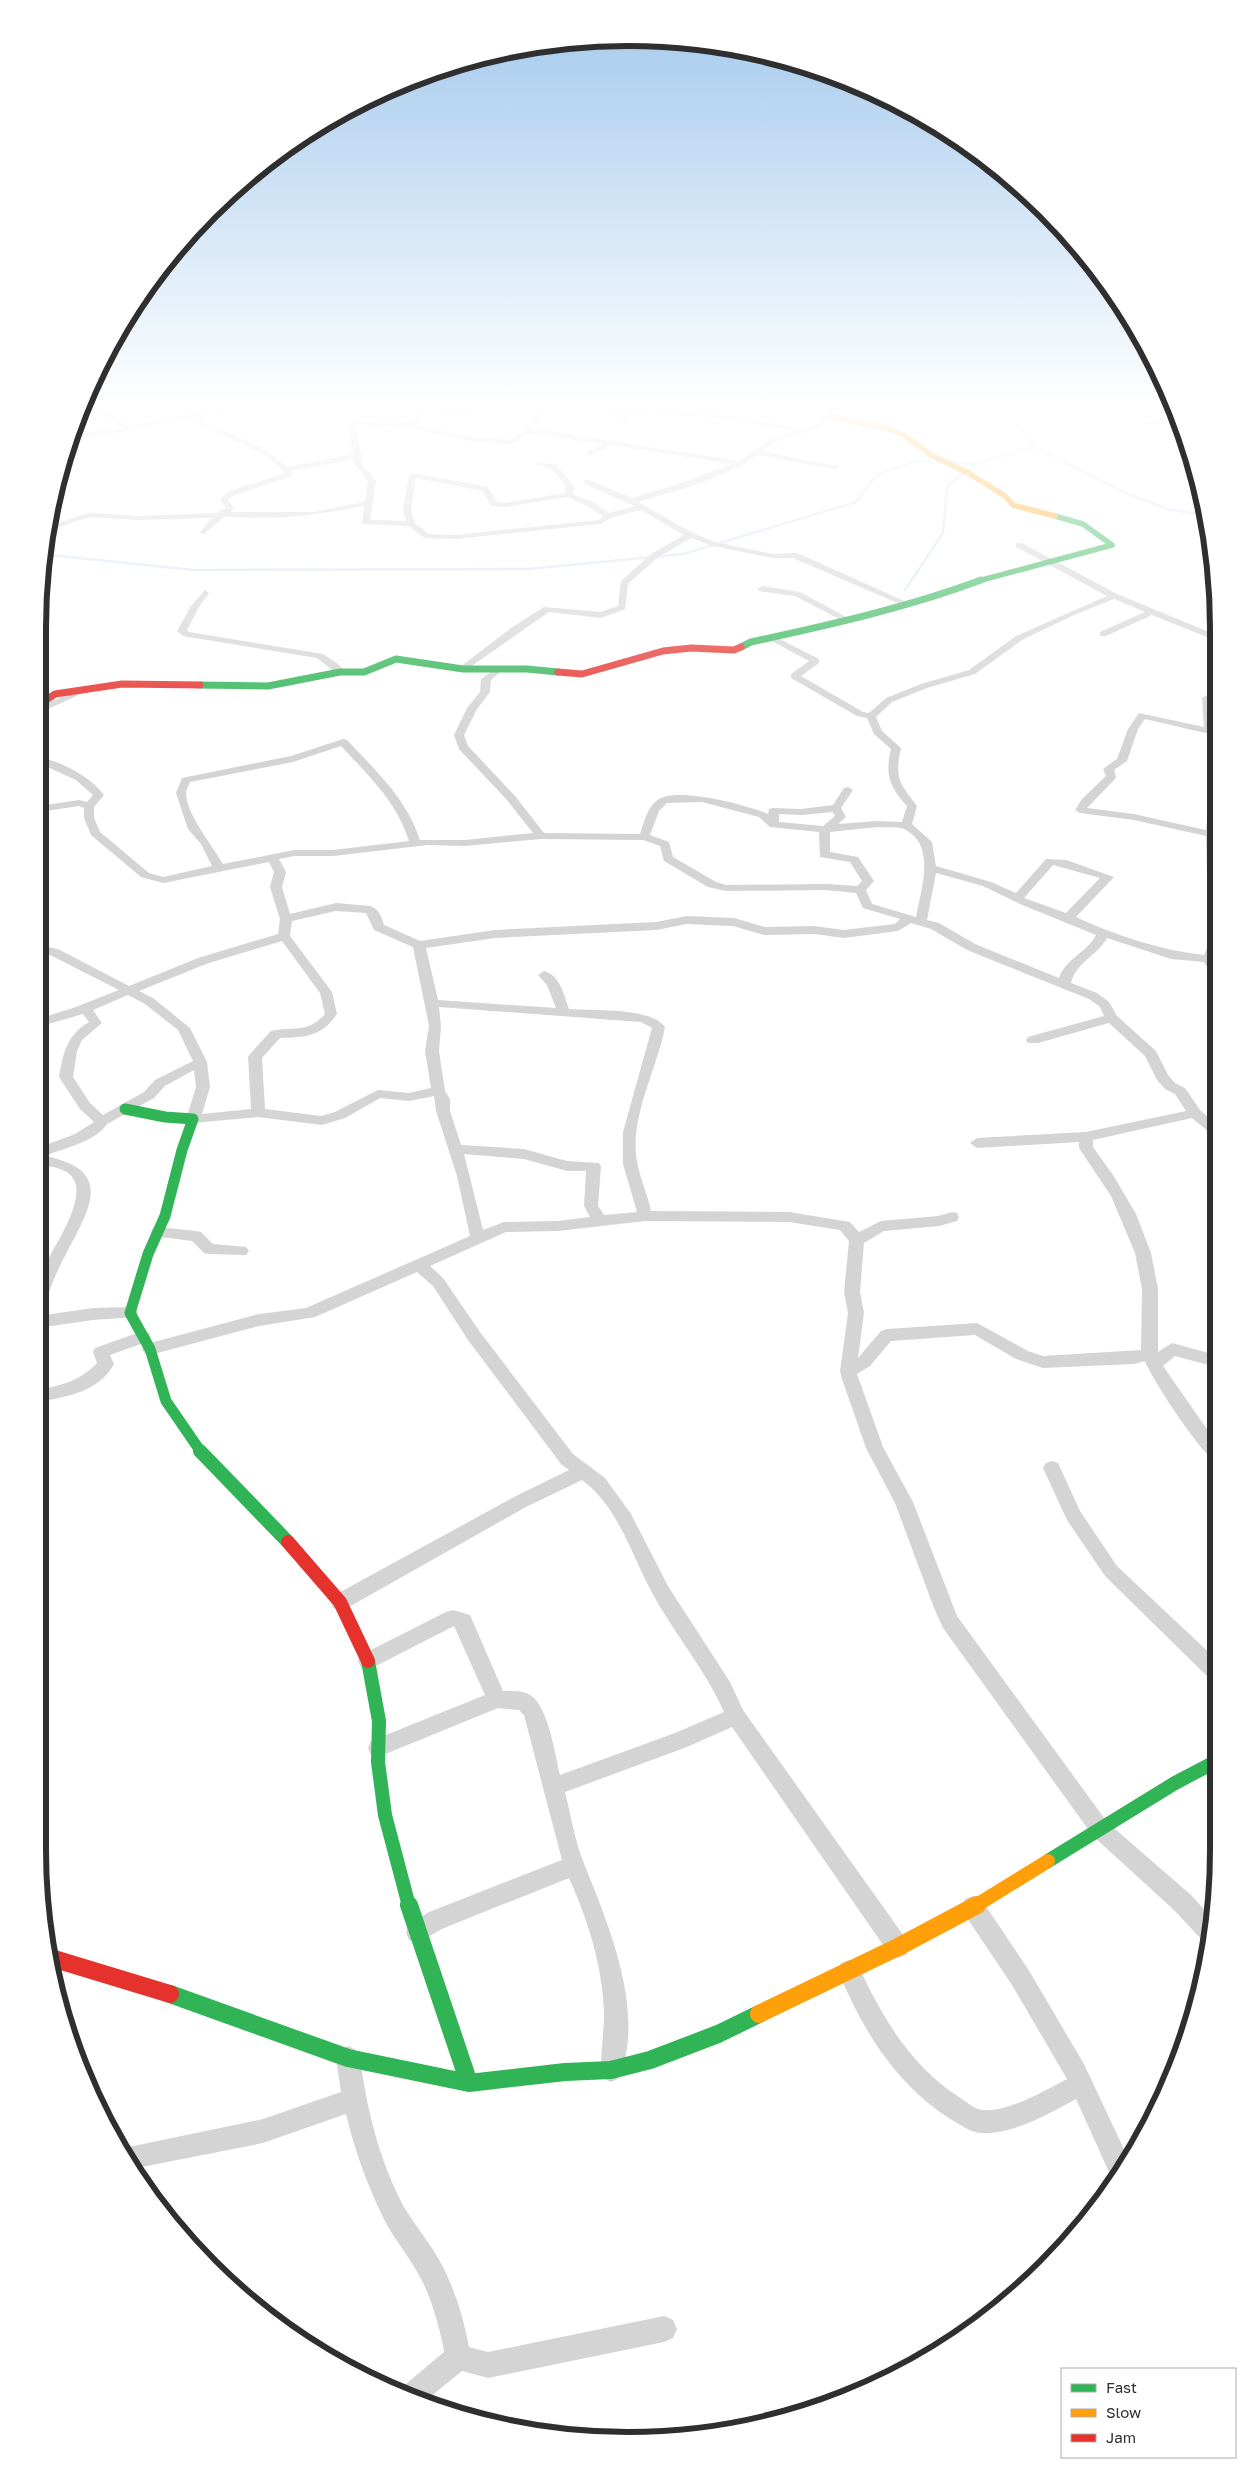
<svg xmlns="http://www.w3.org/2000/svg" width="1256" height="2478" font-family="'Golos Text',sans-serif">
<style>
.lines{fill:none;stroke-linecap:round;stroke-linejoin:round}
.stream{stroke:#dae5f2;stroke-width:2.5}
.street{fill:#d4d4d4;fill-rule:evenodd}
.fast-far4{stroke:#30b455;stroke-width:5.5}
.fast-far3{stroke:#30b455;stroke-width:7}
.fast-far2{stroke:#30b455;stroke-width:11}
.fast-far1{stroke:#30b455;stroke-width:14}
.fast{stroke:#30b455;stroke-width:18}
.slow-far2{stroke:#ff9f0a;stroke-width:5.5}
.slow-far1{stroke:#ff9f0a;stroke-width:14}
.slow{stroke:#ff9f0a;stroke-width:18}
.jam-far2{stroke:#e5322d;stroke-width:7}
.jam-far1{stroke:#e5322d;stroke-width:14}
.jam{stroke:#e5322d;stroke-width:18}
.rim{fill:none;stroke:#2f2f2f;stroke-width:6}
</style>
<rect width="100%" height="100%" fill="#fff"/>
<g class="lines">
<path class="stream" d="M 1034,446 L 1125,493 L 1168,509 L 1204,515
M 948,462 L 976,464
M 49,555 L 194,570 L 528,569 L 683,554 L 856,502 L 877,475 L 915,461 L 940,462
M 905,590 L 943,533 L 947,486 L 976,464 L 1034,446 L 1028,434 L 992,401"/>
<path class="street" d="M 249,401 L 264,401 L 195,417 L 264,449 L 288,467 L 353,454 L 348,428 L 353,421 L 395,423 L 415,420 L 420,407 L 405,401 L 453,407 L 539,401 L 632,407 L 734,416 L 805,429 L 817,424 L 827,409 L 770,401 L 828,405 L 829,401 L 835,401 L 834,405 L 842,406 L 914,405 L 912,408 L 833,409 C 826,433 802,431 782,439 C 775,442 769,447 762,451 L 835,466 L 838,466 L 838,470 L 758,455 C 724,479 678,490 638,502 L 693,533 L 715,542 L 773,554 L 797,553 L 909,603 L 902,605 L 793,558 L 773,558 L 713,546 L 691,538 L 657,558 L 628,584 L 625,609 L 601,618 L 549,612 L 463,672 L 460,671 L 460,667 L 511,628 L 544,607 L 600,612 L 618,606 L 621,581 L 651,554 L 684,535 L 641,510 L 611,518 L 601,524 L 455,539 L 424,538 L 409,526 L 362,524 L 364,506 C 318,515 272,521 225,516 L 204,534 L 200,532 L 212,518 L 138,520 L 89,517 L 48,531 L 49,526 L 88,513 L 138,516 L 217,513 L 226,508 L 220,499 L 229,491 L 285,473 L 273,461 L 259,452 L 187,418 L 97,437 L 71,439 L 73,435 L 122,428 L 95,408 L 93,403 L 97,403 L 129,426 ZM 514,407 L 537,407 L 534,418 L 524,426 L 523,433 L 509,440 L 470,437 L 415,425 L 421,421 L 426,408 L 453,411 ZM 544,407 L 628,411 L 620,422 L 623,424 L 635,411 L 734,420 L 795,431 L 771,439 L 739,461 L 530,428 L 540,419 ZM 357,424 L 407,427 L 470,441 L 510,444 L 528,435 L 530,433 L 603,444 L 587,452 L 586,454 L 590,456 L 611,445 L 732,464 L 684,482 L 632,498 L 590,480 L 584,480 L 584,484 L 635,506 L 609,513 L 595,503 L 573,494 L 574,487 L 557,465 L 538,462 L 534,464 L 552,469 L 566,487 L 565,493 L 505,503 L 497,502 L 488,487 L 413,473 L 409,475 L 403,510 L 406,521 L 370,520 L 376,481 L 363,465 L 356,428 ZM 354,459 L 355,465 L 368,481 L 365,502 L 313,512 L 231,512 L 234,508 L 228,500 L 235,495 L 292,476 L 291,471 ZM 416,478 L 482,491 L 491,506 L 505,507 L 568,497 L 589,507 L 603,516 L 599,520 L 455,535 L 429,534 L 415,523 L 411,510 Z
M 1039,401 L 1138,401 L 1139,403 L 1136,405 Z
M 1146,421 L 1179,421 L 1180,425 L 1144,424 Z
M 1016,543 L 1022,543 L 1117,594 L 1214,634 L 1214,640 L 1152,615 L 1106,636 L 1100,636 L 1100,632 L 1145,612 L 1114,599 L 1074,615 L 1022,640 L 975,674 L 927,688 L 892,702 L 876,717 L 882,731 L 901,748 C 894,779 900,783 917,806 L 912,824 L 932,842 L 936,866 L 991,882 L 1016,893 L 1046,859 L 1066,860 L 1114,877 L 1076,917 C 1117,936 1160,950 1204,955 L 1209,943 L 1215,939 L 1215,975 L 1211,974 L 1204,962 L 1171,959 L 1107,938 C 1097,956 1076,962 1071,983 L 1097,993 L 1109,1002 L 1117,1016 L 1156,1051 L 1168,1075 L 1175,1083 L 1185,1088 L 1200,1110 L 1215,1123 L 1215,1134 L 1210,1133 L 1192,1118 L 1093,1140 L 1093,1147 L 1113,1175 L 1136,1214 L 1151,1253 L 1158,1289 L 1158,1352 L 1172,1343 L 1216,1355 L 1216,1367 L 1175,1356 L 1163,1366 L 1216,1442 L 1216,1461 C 1202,1456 1151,1378 1145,1361 L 1134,1364 L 1043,1368 L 1016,1359 L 975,1335 L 891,1341 L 870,1366 L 857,1374 L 883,1447 L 913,1502 L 957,1616 L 1107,1822 L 1191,1895 L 1212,1918 L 1208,1942 L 1202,1940 L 1175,1911 L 1093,1836 L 943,1628 L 934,1608 L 895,1503 L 866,1448 L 842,1379 L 840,1371 L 848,1313 L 844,1292 L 849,1241 L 840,1230 L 789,1222 L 645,1221 L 558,1231 L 506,1232 L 430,1266 L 443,1278 L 480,1332 L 573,1454 L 605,1478 L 631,1514 L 668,1586 L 730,1682 L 743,1710 L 906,1939 L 909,1947 L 906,1955 L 898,1958 L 890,1955 L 732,1727 L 687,1747 L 565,1792 C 571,1816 575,1843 585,1866 C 609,1926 646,2013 619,2078 L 611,2082 L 603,2078 C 598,2066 605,2028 604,2011 C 602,1965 588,1920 569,1878 L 444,1928 L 417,1943 L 409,1940 L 406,1932 L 409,1924 L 429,1912 L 562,1860 L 524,1715 L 519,1710 L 498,1708 L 378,1757 L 371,1755 L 368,1748 L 371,1741 L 485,1695 L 454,1626 L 368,1670 L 361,1667 L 358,1661 L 361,1655 L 446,1612 L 453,1610 L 470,1615 L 503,1691 C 511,1691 523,1690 530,1695 C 548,1705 555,1755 560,1775 L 675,1733 L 724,1712 C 706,1671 677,1637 655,1598 C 632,1558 620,1508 582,1480 L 526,1507 L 347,1608 L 340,1610 L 333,1608 L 331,1602 L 333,1596 L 514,1497 L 569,1470 L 561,1464 L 468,1340 L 433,1286 L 417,1272 L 315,1317 L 259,1326 L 150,1355 L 144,1353 L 142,1349 L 144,1345 L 150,1343 L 259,1314 L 306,1308 L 470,1236 L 457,1176 L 436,1111 L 434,1096 L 409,1101 L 380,1098 L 345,1118 L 322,1125 L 258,1117 L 193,1123 L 186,1119 L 196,1087 L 194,1070 L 165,1086 L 154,1098 L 107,1124 C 95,1142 64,1148 45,1156 C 115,1170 90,1208 66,1254 C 58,1268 52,1284 46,1300 L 44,1304 L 38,1306 C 38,1297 36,1286 39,1279 C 46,1255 96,1193 68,1173 C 59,1167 48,1166 38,1164 L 38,1148 L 75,1134 L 94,1122 L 80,1109 L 59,1077 C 63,1053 67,1035 89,1022 L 83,1014 L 38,1027 L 38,1019 L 73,1008 L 119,990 L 50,955 L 38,953 L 38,945 L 58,949 L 129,986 L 198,958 L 278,934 L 280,919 L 270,887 L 274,872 L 269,862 L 163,883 L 141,877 L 91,835 L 84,818 L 84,808 L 79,806 L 39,812 L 39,806 L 79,800 L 87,802 L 93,795 L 76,780 L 39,763 L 39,757 C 62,762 90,776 104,795 L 94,807 L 94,818 L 100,832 L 149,873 L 163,877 L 212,866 L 201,844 L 188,829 L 176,793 L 182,778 L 291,756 L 343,739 L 347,740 C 375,770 407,799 420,840 L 465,840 L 533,833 L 507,800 L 459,749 L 454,735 L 467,708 L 480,692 L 481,679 L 499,666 L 504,669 L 491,680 L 490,692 L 477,709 L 464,735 L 468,746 L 515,796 L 544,833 L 640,834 C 644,822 648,804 661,798 C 681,788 748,805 768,814 L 769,809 L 773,808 L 801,809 L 833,805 L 844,788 L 848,787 L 853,790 L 841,808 L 846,817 L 838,824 L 877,821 L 902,822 L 907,806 C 889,787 885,774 891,749 L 874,734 L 867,718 L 857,716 L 791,678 L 791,674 L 809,661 L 766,638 L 774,636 L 819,659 L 819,663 L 801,676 L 863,712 L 869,713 L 886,698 L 921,684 L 969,670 L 1016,636 L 1107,596 L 1016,547 ZM 341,746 C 368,775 397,802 409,841 L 333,850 L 294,850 L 223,864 C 212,845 187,815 186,794 C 186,790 189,785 190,782 L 293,762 ZM 702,802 L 759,817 L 770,827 L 819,832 L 820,857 L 850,862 L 862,881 L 857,886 L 826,884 L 726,885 L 716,882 L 673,857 L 669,842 L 650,835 L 659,811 L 667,803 ZM 833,812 L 835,816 L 823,826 L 779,822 L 779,814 L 801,815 ZM 877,827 C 884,828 897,826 904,829 C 937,845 921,889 916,917 L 872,904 L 866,890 L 874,881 L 858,857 L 830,852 L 830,832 ZM 541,839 L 643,840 L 660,846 L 664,861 L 708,887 L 726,891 L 826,890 L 856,893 L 863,908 L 900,919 L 895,924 L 844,930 L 814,926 L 765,927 L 734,918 L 687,916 L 656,922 L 495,930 L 420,941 L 384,925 C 382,917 379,909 370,906 L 336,903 L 290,914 L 282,887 L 286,872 L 279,859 L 294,856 L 333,856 L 428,845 L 465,846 ZM 1053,865 L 1100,878 L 1066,913 L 1024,898 ZM 936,873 L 983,886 L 1020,904 L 1096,935 C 1088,952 1066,958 1059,978 L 975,944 L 939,923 L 927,920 ZM 336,911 L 366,913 L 374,930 L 413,947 L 429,1026 L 425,1051 L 431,1088 L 409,1093 L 378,1090 L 335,1112 L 321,1116 L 265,1109 L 262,1058 L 280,1038 C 306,1037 321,1037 337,1014 L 332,992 L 290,936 L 292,921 ZM 911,923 L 931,929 L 967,950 L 1089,999 L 1100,1007 L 1104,1016 L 1028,1037 L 1026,1040 L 1028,1043 L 1038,1043 L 1109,1023 L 1145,1056 L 1157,1080 L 1165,1089 L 1175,1094 L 1186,1111 L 1086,1132 L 977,1138 L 970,1143 L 977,1148 L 1079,1142 L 1079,1148 L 1111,1196 L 1135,1253 L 1142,1289 L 1141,1350 L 1043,1356 L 1028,1351 L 977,1323 L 887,1329 L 881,1331 L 858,1358 L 864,1313 L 860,1292 L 864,1243 L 884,1231 L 939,1226 L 957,1221 L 959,1217 L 957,1213 L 952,1212 L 938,1216 L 881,1221 L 859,1232 L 850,1222 L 789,1212 L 651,1211 C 647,1192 638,1174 636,1155 C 632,1112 657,1069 665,1027 C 650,1007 594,1011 569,1009 C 564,995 560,975 544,971 L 538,975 L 547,985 L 556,1008 L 438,1000 L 426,948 L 495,938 L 656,930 L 687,924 L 733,926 L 764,935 L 814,934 L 844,938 L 898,931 ZM 282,941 L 320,993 L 325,1014 C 307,1034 294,1026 271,1031 L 250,1054 L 248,1057 L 251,1109 L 202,1114 L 210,1087 L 207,1062 L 190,1028 L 153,998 L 139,991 L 206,964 ZM 128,995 L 145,1004 L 178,1030 L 193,1061 L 155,1080 L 144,1092 L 103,1115 L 90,1103 L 73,1077 L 77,1051 L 82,1040 L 102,1023 L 93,1010 ZM 439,1007 L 641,1022 L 652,1028 L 623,1132 L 623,1164 L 637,1212 L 604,1215 L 598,1206 L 601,1166 L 599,1163 L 567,1161 L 524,1149 L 461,1145 L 450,1111 L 450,1099 L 445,1091 L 439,1051 L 441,1026 ZM 464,1154 L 524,1159 L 567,1171 L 586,1171 L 584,1206 L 590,1217 L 558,1221 L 504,1222 L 483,1230 Z
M 762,586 L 800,592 L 852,620 L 845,622 L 795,596 L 759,591 L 758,589 Z
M 205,590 L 209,593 L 199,607 L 187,630 L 189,632 L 323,654 L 338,664 L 345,672 L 337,674 L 317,658 L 183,636 L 177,631 L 191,606 Z
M 82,688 L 90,690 L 39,713 L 39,707 Z
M 1214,691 L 1212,699 L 1214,735 L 1145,719 L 1138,729 L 1127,761 L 1114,770 L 1116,777 L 1115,779 L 1087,808 L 1134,814 L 1206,830 L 1209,800 L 1214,797 L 1214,918 L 1208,914 L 1206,836 L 1134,820 L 1080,813 L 1075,810 L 1082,799 L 1106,776 L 1103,769 L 1117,759 L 1128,729 L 1139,713 L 1204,727 L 1202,698 Z
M 158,1227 L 196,1231 L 201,1232 L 213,1244 L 246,1247 L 249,1251 L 246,1255 L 209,1254 L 204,1253 L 192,1241 L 153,1236 L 151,1232 L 153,1228 Z
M 130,1307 L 136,1309 L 138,1313 L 136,1317 L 93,1320 L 38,1328 L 38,1316 L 93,1308 Z
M 143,1331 L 149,1333 L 151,1337 L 149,1341 L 110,1355 L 114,1364 C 99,1392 66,1397 38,1402 L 38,1390 C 62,1385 80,1381 97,1363 L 93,1352 L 95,1348 Z
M 1052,1461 L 1058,1463 L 1080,1511 L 1117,1566 L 1217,1660 L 1217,1681 L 1210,1679 L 1105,1576 L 1067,1520 L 1043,1468 L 1046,1463 Z
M 973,1896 L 981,1899 L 1028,1969 L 1084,2064 L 1129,2160 L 1116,2182 L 1113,2181 L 1076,2099 C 1048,2114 1013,2135 980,2133 C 970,2132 961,2125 952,2120 C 896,2085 863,2031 838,1971 L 841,1963 L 849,1960 L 857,1963 C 881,2015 910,2066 959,2097 C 965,2101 972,2107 978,2109 C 1002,2116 1046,2090 1067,2079 L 1012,1985 L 965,1915 L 962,1907 L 965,1899 Z
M 348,2046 L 356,2050 L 360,2058 C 367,2110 379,2160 404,2207 C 413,2222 424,2236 434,2251 C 452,2280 463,2314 469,2347 L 488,2352 L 664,2316 L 673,2320 L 677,2329 L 673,2338 L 664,2342 L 488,2378 L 462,2371 L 424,2402 L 398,2393 L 400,2389 L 444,2352 L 443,2345 C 437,2319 430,2293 416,2270 C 407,2254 396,2241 387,2225 C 369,2190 355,2152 346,2114 L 263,2143 L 132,2169 L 119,2149 L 263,2119 L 341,2092 L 336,2058 L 340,2050 Z"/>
<path class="fast-far4" d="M 978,581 L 1112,545 L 1083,524 L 1055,516"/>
<path class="fast-far3" d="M 741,647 L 751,642 C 829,625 906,608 981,580
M 200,685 L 268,686 L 340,672 L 364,672 L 396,659 L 463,669 L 527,669 L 558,672"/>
<path class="fast-far2" d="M 125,1109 L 165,1117 L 193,1119 L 182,1150 L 165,1216 L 148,1254 L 130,1313 L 150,1349 L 166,1401 L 201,1452"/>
<path class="fast-far1" d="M 200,1451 L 288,1542
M 368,1661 L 379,1721 L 378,1762 L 385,1815 L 409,1906
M 1048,1861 L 1175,1783 L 1217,1761"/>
<path class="fast" d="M 409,1905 L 469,2083
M 170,1994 L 348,2058 L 469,2083 L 565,2072 L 611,2070 L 650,2060 L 718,2034 L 759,2014"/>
<path class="slow-far2" d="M 829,416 L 886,428 L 904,435 L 931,455 L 970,474 L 1005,496 L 1013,505 L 1055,516"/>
<path class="slow-far1" d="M 975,1906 L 1048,1861"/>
<path class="slow" d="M 759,2014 L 898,1947 L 977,1905"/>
<path class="jam-far2" d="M 558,672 L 582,674 L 663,651 L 691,648 L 734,650 L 741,647
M 39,705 L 55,694 L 122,684 L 200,685"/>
<path class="jam-far1" d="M 288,1542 L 340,1602 L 368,1661"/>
<path class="jam" d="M 48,1957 L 170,1994"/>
</g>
<linearGradient id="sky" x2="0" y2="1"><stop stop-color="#a2c8ec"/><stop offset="0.54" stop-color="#fff"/><stop offset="1" stop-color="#fff" stop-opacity="0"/></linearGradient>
<rect width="1256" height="748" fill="url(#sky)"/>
<path d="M0 0H1256V2478H0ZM628 46H628A582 582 0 0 1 1210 628V1850A582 582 0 0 1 628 2432H628A582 582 0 0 1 46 1850V628A582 582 0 0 1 628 46Z" fill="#fff" fill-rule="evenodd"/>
<path class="rim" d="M628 46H628A582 582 0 0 1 1210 628V1850A582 582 0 0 1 628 2432H628A582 582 0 0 1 46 1850V628A582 582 0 0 1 628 46Z"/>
<rect x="1061" y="2368" width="175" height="90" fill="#ffffff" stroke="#acacac"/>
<rect x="1071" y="2384" width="25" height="8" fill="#30b455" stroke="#acacac"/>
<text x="1106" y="2393" font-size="15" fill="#2f2f2f">Fast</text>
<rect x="1071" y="2409" width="25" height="8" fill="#ff9f0a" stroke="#acacac"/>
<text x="1106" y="2418" font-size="15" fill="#2f2f2f">Slow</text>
<rect x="1071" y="2434" width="25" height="8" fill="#e5322d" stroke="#acacac"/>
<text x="1106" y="2443" font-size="15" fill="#2f2f2f">Jam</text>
</svg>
